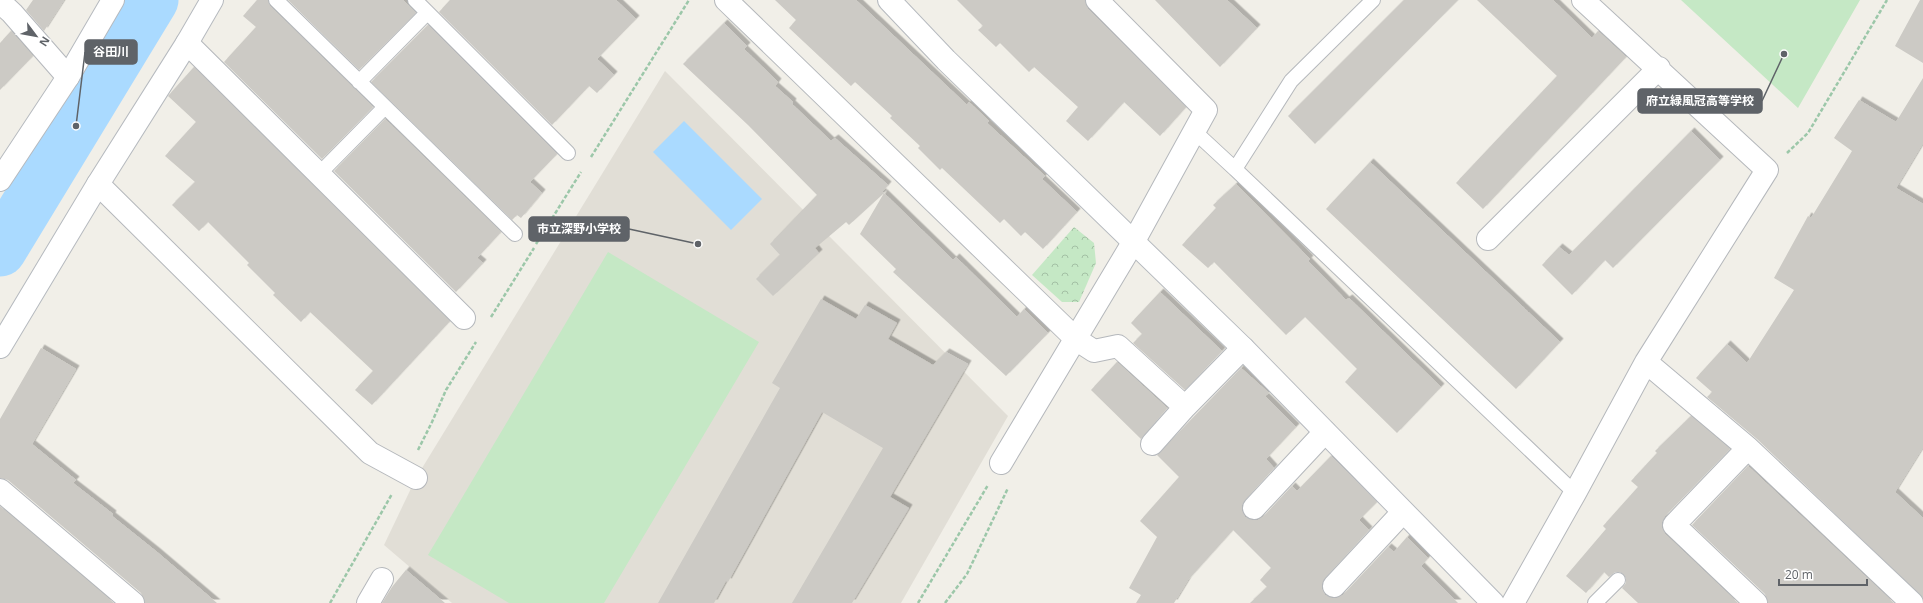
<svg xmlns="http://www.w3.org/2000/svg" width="1923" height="603" font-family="'Open Sans','Noto Sans JP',sans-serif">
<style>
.education{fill:#e1ded6}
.park{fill:url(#park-crowns)}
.pitch{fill:#c5e8c5}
.water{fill:#aadaff}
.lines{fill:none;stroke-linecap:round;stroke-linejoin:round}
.river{stroke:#aadaff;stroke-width:53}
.building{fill:#cccac5;filter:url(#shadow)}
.lane-casing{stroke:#b5b8bc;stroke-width:16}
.street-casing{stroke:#b5b8bc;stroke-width:24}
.secondary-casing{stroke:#b6babf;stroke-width:24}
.path{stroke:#9cc7a9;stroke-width:2.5;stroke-dasharray:4 2;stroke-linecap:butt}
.lane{stroke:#fff;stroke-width:14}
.street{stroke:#fff;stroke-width:22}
.secondary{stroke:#fff;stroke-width:22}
.leader{fill:none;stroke:#5f6368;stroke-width:1.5}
.callout-dot{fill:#5f6368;stroke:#fff;stroke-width:1.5}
.callout{fill:#5f6368;stroke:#5f6368;stroke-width:1.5}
.callout-label{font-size:12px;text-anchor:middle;font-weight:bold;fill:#fff}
</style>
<defs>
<pattern id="park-crowns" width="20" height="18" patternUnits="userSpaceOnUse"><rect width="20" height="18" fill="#c5e8c5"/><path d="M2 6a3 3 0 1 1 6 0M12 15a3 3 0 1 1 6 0" fill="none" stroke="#a3c0a4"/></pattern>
<filter id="shadow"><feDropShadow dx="3.5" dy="-3.5" stdDeviation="0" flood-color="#0004"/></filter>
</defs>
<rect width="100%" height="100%" fill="#f1efe8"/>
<path class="education" d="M 665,71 L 1008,416 L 901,603 L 452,603 L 384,545 L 416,478 Z"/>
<path class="park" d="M 1074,227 L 1094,243 L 1096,263 L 1079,302 L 1062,302 L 1032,275 Z"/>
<path class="pitch" d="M 1681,0 L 1860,0 L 1798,108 Z
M 608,252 L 759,342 L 604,603 L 509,603 L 428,555 Z"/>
<path class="water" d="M 684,121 L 762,199 L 731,230 L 653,152 Z"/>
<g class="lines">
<path class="river" d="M 0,250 L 152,0"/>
</g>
<path class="building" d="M 33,0 L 64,0 L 44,31 L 26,10 Z
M 257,0 L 268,0 L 270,6 L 373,107 L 322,159 L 224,62 L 256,27 L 243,16 Z
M 288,0 L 403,0 L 416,13 L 359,70 Z
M 450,0 L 616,0 L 636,19 L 597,59 L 614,75 L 597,93 L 589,86 L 552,125 L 439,12 Z
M 775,0 L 856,0 L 967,105 L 969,102 L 989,121 L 987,123 L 1045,176 L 1042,179 L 1077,212 L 1043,249 L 1025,232 L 1021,236 L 1004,219 L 1000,223 L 942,168 L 940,170 L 918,148 L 920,146 L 890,118 L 892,116 L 855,82 L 851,86 L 789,28 L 796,20 Z
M 957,0 L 1085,0 L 1088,9 L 1186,107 L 1160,136 L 1124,102 L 1088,141 L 1066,121 L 1078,107 L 1034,67 L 1029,72 L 1000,43 L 996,47 L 978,30 L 983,26 Z
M 1155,0 L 1227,0 L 1257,28 L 1220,67 Z
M 1404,0 L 1458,0 L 1315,144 L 1288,116 Z
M 1477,0 L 1553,0 L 1592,38 L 1598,31 L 1626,57 L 1483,209 L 1456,183 L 1557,76 Z
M 1920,0 L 1923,0 L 1923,63 L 1895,46 Z
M 724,23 L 747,46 L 744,49 L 778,82 L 775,86 L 793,102 L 792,104 L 831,141 L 835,138 L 888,185 L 882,192 L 884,193 L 849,225 L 846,222 L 815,248 L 819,253 L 773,296 L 756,279 L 780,255 L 770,244 L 817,195 L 748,125 L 683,64 Z
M 428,25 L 557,154 L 530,182 L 542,193 L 521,218 L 517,215 L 512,220 L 371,82 Z
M 11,31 L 33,56 L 0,90 L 0,43 Z
M 194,67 L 450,321 L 372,405 L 355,390 L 373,371 L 310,312 L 301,322 L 273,295 L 275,293 L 247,265 L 249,263 L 208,222 L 199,231 L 172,205 L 195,182 L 165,156 L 196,122 L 168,96 Z
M 1923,78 L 1923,143 L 1896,188 L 1923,204 L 1923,447 L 1895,492 L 1923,518 L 1923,598 L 1757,439 L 1707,397 L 1712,392 L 1696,378 L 1727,344 L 1747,363 L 1794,290 L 1774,278 L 1808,216 L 1811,218 L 1852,151 L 1834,138 L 1859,100 L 1896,122 Z
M 385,119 L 501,232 L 477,258 L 483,263 L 456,292 L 334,171 Z
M 1691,131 L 1720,160 L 1613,268 L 1605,260 L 1572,295 L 1542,265 L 1559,247 L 1569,255 Z
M 1370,162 L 1560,342 L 1516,389 L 1326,209 Z
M 1236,184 L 1310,259 L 1308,261 L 1346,300 L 1349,298 L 1441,387 L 1397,433 L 1345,382 L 1357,369 L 1305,317 L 1286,335 L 1214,262 L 1208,268 L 1182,245 L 1216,208 L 1213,205 Z
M 884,193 L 953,260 L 956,257 L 1017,317 L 1024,309 L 1048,333 L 1006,376 L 893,272 L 896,269 L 860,234 Z
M 1160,292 L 1222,351 L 1185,390 L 1133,343 L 1142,334 L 1131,323 Z
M 821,299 L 856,319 L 865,305 L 897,323 L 888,339 L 933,365 L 946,352 L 968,364 L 890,497 L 909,508 L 852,603 L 792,603 L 883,448 L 822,412 L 728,582 L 726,581 L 714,603 L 658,603 L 780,388 L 772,383 Z
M 41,348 L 76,369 L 32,444 L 76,480 L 73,483 L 113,514 L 112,516 L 157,552 L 217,603 L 145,603 L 141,593 L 8,480 L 0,478 L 0,419 Z
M 1117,362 L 1167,408 L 1141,439 L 1091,390 Z
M 1241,368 L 1269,393 L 1265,396 L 1296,427 L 1266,459 L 1274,468 L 1245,500 L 1242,505 L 1242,511 L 1245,517 L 1252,520 L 1258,520 L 1263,517 L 1292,486 L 1297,491 L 1331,456 L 1377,502 L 1359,520 L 1369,530 L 1325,578 L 1322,584 L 1322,589 L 1325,595 L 1332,598 L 1337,598 L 1343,595 L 1388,547 L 1394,552 L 1407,537 L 1428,558 L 1421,566 L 1458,603 L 1250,603 L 1267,587 L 1260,580 L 1271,568 L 1233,530 L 1188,580 L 1174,603 L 1136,603 L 1141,595 L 1129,588 L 1157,537 L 1140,521 L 1179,477 L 1157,455 Z
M 1691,416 L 1730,449 L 1665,516 L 1662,522 L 1662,528 L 1665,534 L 1738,603 L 1638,603 L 1622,588 L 1626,583 L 1626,578 L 1620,572 L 1615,572 L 1609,577 L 1604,572 L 1586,593 L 1566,576 L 1606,529 L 1603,526 L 1638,487 L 1631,481 L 1657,453 L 1655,451 Z
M 1748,466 L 1894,603 L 1768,603 L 1765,594 L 1692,525 Z
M 0,506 L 114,603 L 0,603 Z
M 406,570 L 445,603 L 382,603 L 392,587 Z"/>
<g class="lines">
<g class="lane-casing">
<path id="lane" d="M 276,0 L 515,234
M 415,0 L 568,153
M 1373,0 L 1291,81 L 1235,169 L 1575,493
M 359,82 L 427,13
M 1194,131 L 1235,169
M 319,174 L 385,107
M 1595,603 L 1618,580"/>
</g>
<g class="street-casing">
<path id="street" d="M 726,0 L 1077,340 L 1094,351 L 1118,346 L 1185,407 L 1243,348
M 0,2 L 12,13 L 68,77
M 187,43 L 464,318
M 98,184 L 370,453 L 416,478
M 1488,239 L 1659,68
M 1646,362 L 1748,448 L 1912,603
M 1152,444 L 1185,407
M 1748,448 L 1674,525 L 1756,603
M 1001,463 L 1134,241 L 1206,110 L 1097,0
M 0,490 L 133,603
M 1254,508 L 1325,432
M 1334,586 L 1403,512
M 368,603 L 382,579
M 1513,603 L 1575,493 L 1646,362 L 1767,170 L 1583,0"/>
</g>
<g class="secondary-casing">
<path id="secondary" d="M 889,0 L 946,60 L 1243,348 L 1493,603
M 0,180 L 68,77 L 113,0
M 0,347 L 98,184 L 187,43 L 212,0"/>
</g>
<path class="path" d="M 1787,153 L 1808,133 L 1887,0
M 591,157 L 689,0
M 536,244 L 581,172
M 491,317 L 534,248
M 418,450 L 432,422 L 446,390 L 476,342
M 330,603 L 392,494
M 918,603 L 988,485
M 945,603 L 967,574 L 1008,488"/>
<use href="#lane" class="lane"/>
<use href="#street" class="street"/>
<use href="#secondary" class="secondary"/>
</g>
<path class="leader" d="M76 126L85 52M1784 54L1762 101M698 244L629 229"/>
<g class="callout-dot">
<circle cx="76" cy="126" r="4"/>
<circle cx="1784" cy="54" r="4"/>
<circle cx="698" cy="244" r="4"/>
</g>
<g class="callout">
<rect x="85" y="40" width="52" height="24" rx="4"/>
<rect x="1638" y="89" width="124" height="24" rx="4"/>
<rect x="529" y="217" width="100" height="24" rx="4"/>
</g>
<g class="callout-label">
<text x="111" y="56">谷田川</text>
<text x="1700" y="105">府立緑風冠高等学校</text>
<text x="579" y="233">市立深野小学校</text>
</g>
<g transform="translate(36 36) rotate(122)" stroke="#ffffff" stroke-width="3" paint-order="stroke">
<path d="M0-3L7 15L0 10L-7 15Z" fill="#5f6368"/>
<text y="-6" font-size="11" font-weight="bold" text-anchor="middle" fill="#5f6368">N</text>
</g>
<path d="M1779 579v6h88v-6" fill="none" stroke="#5f6368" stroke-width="2"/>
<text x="1785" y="579" font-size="12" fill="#5f6368" stroke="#ffffff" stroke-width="3" paint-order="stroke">20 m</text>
</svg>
